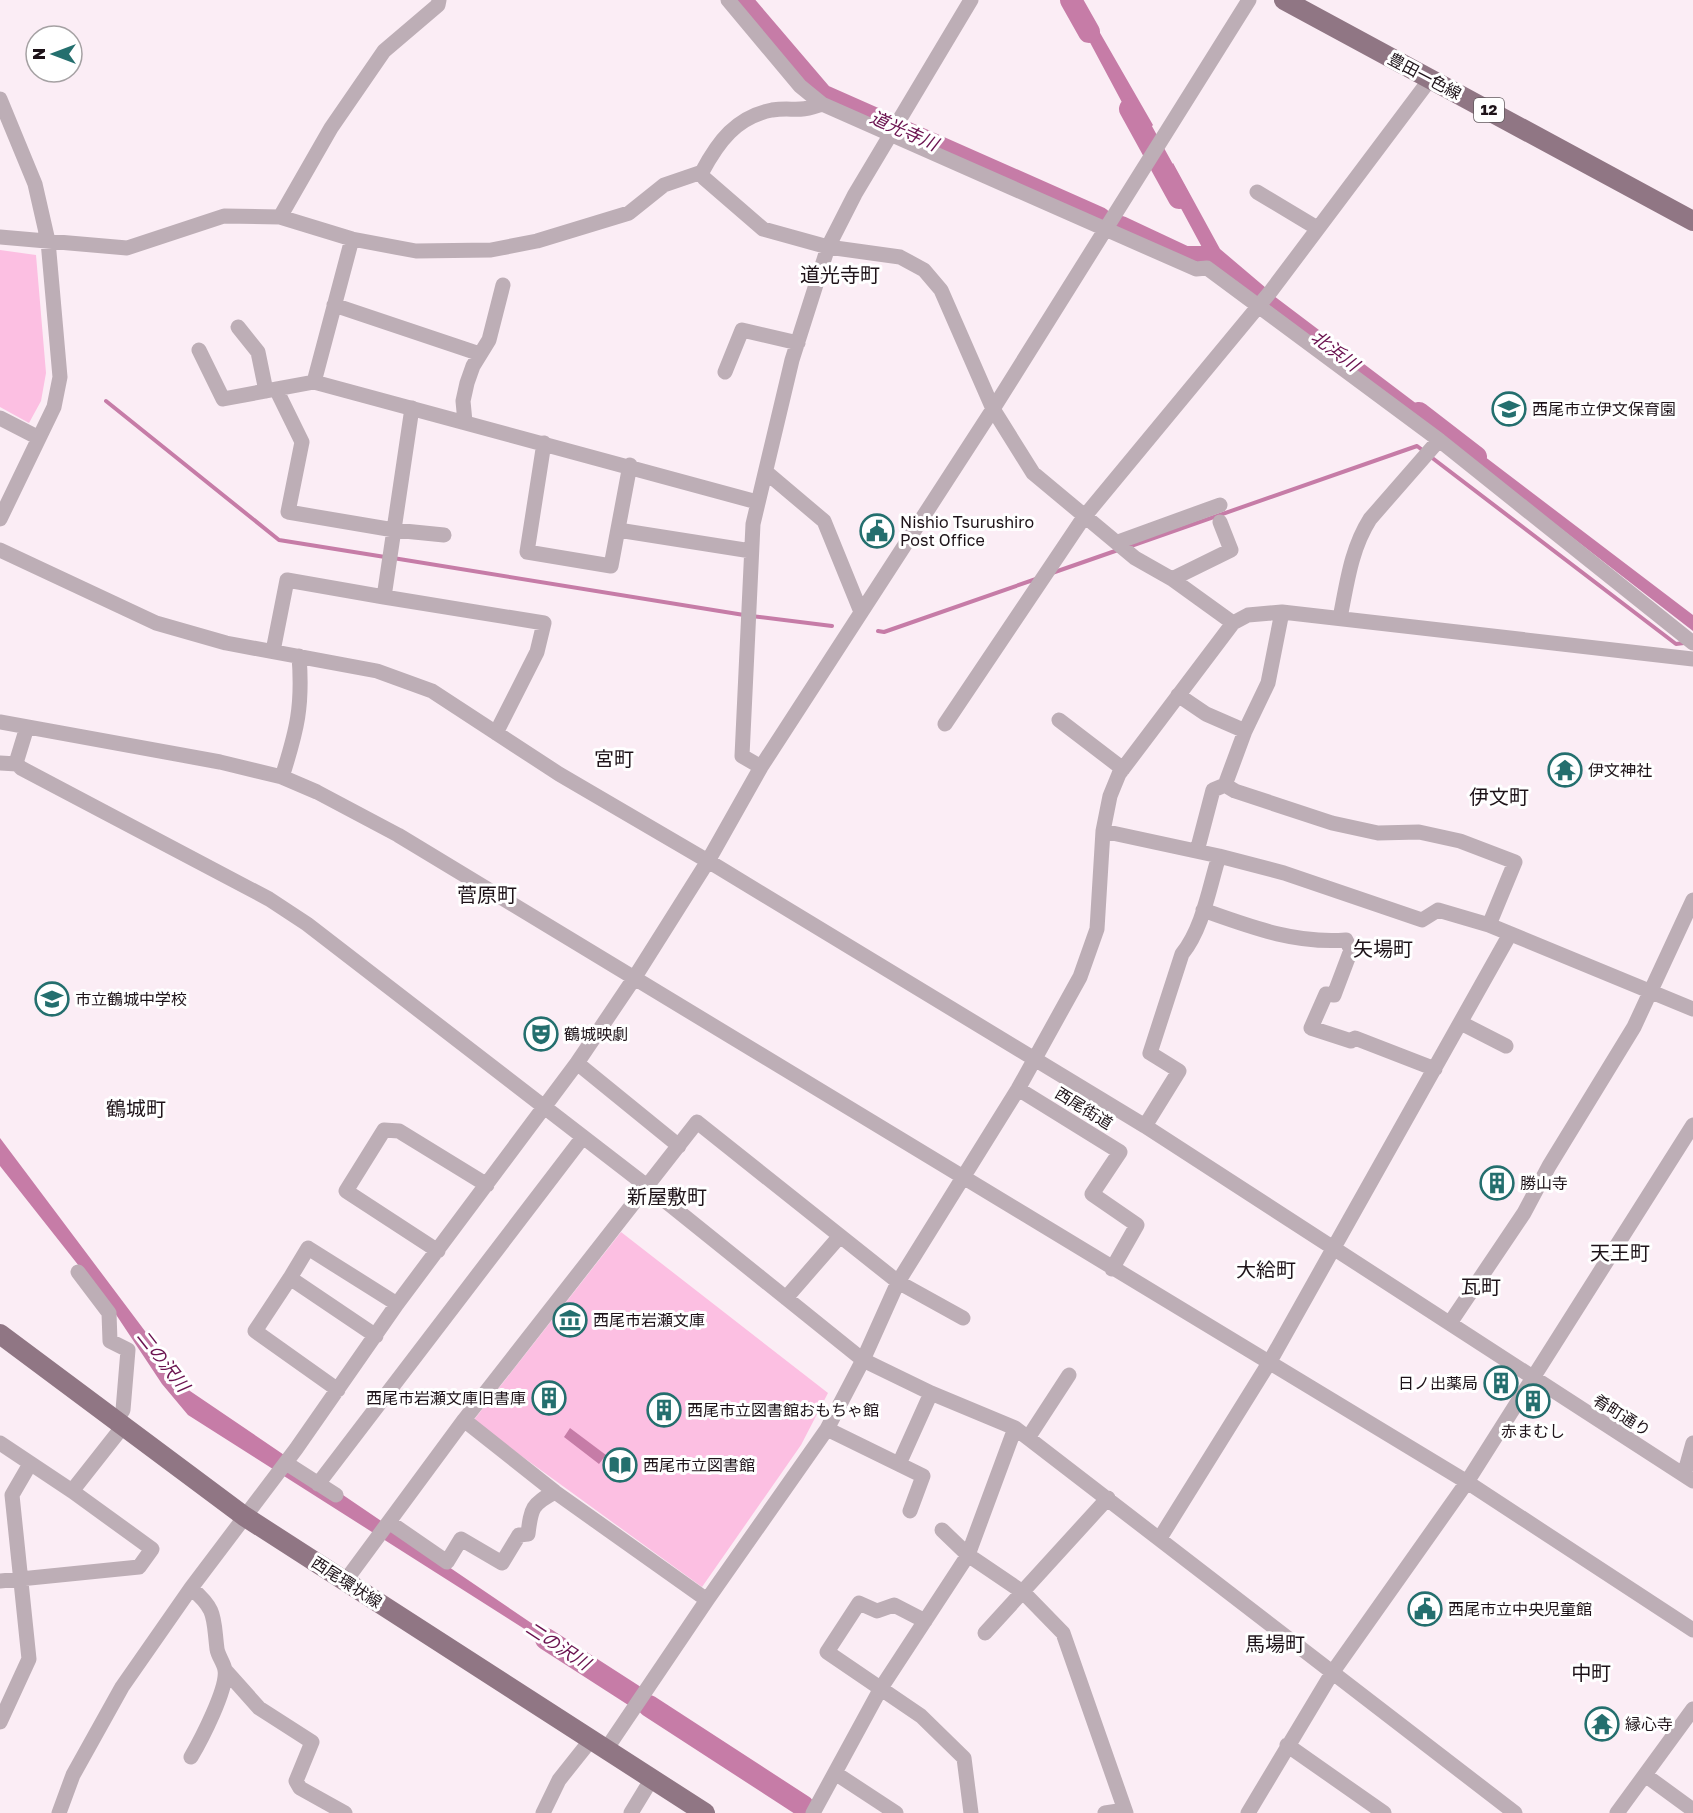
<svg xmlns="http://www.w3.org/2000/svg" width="1693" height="1813" font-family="'Golos Text','Noto Sans JP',sans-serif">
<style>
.green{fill:#fcbfe2}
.water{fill:#c67ca7}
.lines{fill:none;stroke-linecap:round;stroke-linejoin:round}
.stream{stroke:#c67ca7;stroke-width:4}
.river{stroke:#c67ca7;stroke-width:22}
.minor{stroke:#bdaeb6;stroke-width:15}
.major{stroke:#907684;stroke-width:20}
.labels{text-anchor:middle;stroke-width:6;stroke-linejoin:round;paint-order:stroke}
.shield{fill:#fff;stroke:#625a5e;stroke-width:1.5}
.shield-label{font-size:15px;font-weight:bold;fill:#1e1319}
.street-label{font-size:16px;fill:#1e1319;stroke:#fff}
.poi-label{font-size:16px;fill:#1e1319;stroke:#fff;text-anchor:start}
.water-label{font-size:18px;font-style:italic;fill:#6a124f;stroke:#fff}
.quarter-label{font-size:20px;fill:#1e1319;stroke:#fff}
</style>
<rect width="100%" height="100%" fill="#fbedf5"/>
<path class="green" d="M 0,250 L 36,255 L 46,373 L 41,401 L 29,423 L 0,407 Z
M 621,1232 L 828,1393 L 801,1445 L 702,1587 L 473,1421 Z"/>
<path class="water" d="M 1070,5 L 1084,5 L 1153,125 L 1141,138 Z
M 1173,163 L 1220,249 L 1266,288 L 1258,299 L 1211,264 L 1163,175 Z
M 1274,296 L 1446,426 L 1438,435 L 1266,303 Z
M 1455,434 L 1693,615 L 1693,631 L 1449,442 Z
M 0,1138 L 190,1391 L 574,1652 L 567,1656 L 188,1415 L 162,1384 L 109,1304 L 0,1166 Z
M 570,1428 L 606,1455 L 599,1464 L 564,1437 Z"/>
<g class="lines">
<path class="stream" d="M 106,401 L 279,540 L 385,557
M 1431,457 L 1676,644 L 1684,643
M 1128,547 L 1417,446 L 1425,452
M 393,558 L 744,615
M 1052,573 L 1118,550
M 751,616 L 832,626
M 878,631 L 884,632 L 1036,579"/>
<path class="river" d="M 741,0 L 822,95 L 1100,218
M 1071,0 L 1089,32
M 1130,109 L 1179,198
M 1121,227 L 1185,257 L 1211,257
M 1419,413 L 1476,457
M 546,1639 L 633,1695
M 649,1706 L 803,1806"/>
<path class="minor" d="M 728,0 L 800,86 L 822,104 L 1196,269 L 1207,268 L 1439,440 L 1693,643
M 0,99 L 35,184 L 48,241 L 60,377 L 54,407 L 0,519
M 702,172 L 704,178 L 763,229 L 828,247 L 900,257 L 924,270 L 941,290 L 993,409 L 1033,473 L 1135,558 L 1172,579 L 1233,623
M 1257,192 L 1317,228
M 280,217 L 331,128 L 384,51 L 438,5 L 439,0
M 0,237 L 127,248 L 224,216 L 280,217 L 352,239 L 416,251 L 491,250 L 537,241 L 629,213 L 664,185 L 702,172 C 718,142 736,117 772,110 C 793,107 799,113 822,104
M 352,239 L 314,382 L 757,502
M 334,305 L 480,354
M 238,327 L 258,352 L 266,391
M 199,350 L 223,399 L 314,382
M 725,372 L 742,330 L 798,343
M 276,389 L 302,442 L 288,512 L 394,530 L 444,535
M 0,418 L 37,437
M 465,422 L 463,401 L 467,383 L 473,366 L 489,340 L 503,285
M 544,443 L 527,552 L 611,566 L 630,465
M 766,472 L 824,521 L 861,612
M 618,530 L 751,551
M 1118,542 L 1220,505
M 0,550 L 156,623 L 226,643 L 377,671 L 432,691 L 559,774 L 718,867 L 1145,1126 L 1693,1481
M 1172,579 L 1231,550 L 1220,522
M 384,597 L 544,623 L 537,652 L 496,733
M 1340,618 C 1347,583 1351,549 1370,519 L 1439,440
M 273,651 L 287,580 L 384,597 L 412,408
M 1178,695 L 1206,714 L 1245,731 L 1225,785 L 1235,791 L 1332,823 L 1378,833 L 1419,832 L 1460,841 L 1515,862 L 1489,925
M 1059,720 L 1123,769
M 0,722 L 220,762 L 282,777 L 317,792 L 398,835 L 1467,1482 L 1693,1630
M 945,724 L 1084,517 L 1271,291 L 1431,78
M 27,727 L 16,763 L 21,768 L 269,899 L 307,924 L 648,1187 L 863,1360 L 931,1393 L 1015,1428 L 1515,1813
M 1245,731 L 1268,683 L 1282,612
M 0,763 L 17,764
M 761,767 L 742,756 L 753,524 L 792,360 L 828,247 L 855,194 L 971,0
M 282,777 C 297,730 303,706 299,656
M 1103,831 L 1219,856 L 1284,873 L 1422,920 L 1438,910 L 1489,925 L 1693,1009
M 1197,851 L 1213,790 L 1225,785
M 1203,910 C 1251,927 1295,944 1346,940 L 1351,950 L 1334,995 L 1326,994 L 1311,1028 L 1351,1041 L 1355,1038 L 1435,1069
M 1461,1023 L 1506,1046
M 577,1063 L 679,1146
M 1018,1089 L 1120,1152 L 1092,1194 L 1137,1225 L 1112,1269
M 1145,1126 L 1179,1071 L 1150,1053 L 1182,954 C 1203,928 1209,888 1219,856
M 438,1251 L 346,1191 L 384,1130 L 399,1131 L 487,1185
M 78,1272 L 109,1313 L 110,1341 L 128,1350 L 123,1410 L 117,1419
M 290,1278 L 308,1248 L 397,1304
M 786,1298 L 840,1236
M 1450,1323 L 1524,1213 L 1549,1166 L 1634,1027 L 1693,900
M 338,1390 L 255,1331 L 290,1278 L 376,1336
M 464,1420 L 555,1492 L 707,1600
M 827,1429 L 923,1476 L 910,1511
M 1028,1438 L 1069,1375
M 0,1443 L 72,1491 L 152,1549 L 139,1567 L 0,1581
M 286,1463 L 336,1495
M 899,1464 L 931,1393
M 1684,1475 L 1693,1443
M 318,1484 L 583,1137
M 72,1491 L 124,1425
M 389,1522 L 447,1562 L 461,1539 L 502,1563 L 519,1535 L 528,1534 C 531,1508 532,1504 555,1492
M 942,1530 L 968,1555 L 1024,1593 L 1063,1633 L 1126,1813
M 1160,1538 L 1269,1363 L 1510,934
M 346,1580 L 464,1420 L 697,1122 L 898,1282 L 963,1318
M 191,1588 C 217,1610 213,1617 217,1649 C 218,1656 224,1663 225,1670 C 228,1688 201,1740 191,1757
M 925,1621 L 894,1605 L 877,1611 L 859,1603 L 827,1652 L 921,1716 L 964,1758 L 971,1813
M 985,1633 L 1108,1498
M 226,1671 L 259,1708 L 312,1742 L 296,1781 L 300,1788 L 345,1813
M 0,1722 L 29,1659 L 12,1495 L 30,1464
M 1287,1745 L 1384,1813
M 607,1748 L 707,1600 L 827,1429 L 863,1360 L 898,1282 L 1018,1089 L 1080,977 L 1097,929 L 1103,831 L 1110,796 L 1119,774 L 1233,623 L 1248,615 L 1282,612 L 1693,659
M 835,1773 L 896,1813
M 1645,1775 L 1693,1810
M 59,1813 L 73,1775 L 122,1687 L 191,1588 L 296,1449 L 397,1304 L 577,1063 L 633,980 L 708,861 L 761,767 L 993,409 L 1249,0
M 543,1813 L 559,1780 L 590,1741
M 631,1813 L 651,1780
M 813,1813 L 881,1688 L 968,1555 L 1015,1428
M 1105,1813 L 1125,1810
M 1248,1813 L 1332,1673 L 1467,1482 L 1693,1125
M 1617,1813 L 1693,1709"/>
<path class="major" d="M 1284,0 L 1693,221
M 0,1334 L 244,1516 L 705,1813"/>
</g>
<defs>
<g id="school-ring" transform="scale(1.725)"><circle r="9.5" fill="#fff" stroke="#246f6e" stroke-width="1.5"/><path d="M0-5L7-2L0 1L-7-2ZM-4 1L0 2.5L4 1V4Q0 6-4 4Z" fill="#246f6e"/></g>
<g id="civic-ring" transform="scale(1.725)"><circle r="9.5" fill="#fff" stroke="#246f6e" stroke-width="1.5"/><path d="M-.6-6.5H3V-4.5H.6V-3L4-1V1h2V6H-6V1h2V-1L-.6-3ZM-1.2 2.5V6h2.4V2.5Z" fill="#246f6e"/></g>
<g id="temple-ring" transform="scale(1.725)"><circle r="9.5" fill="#fff" stroke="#246f6e" stroke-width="1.5"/><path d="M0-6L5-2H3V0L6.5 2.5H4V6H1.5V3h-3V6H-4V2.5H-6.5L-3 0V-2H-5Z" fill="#246f6e"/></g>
<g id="theatre-ring" transform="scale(1.725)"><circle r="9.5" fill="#fff" stroke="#246f6e" stroke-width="1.5"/><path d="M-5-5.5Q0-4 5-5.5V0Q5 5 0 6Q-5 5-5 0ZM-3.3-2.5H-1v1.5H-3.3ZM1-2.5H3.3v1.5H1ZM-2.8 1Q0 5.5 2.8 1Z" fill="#246f6e"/></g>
<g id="building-ring" transform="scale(1.725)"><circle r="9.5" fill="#fff" stroke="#246f6e" stroke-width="1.5"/><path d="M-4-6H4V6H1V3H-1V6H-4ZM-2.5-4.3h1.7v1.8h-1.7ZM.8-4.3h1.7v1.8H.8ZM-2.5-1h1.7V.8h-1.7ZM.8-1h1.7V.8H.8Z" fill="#246f6e"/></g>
<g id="museum-ring" transform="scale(1.725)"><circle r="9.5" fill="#fff" stroke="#246f6e" stroke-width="1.5"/><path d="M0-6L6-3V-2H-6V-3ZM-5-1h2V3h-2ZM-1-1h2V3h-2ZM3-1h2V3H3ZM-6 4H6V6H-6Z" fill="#246f6e"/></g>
<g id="library-ring" transform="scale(1.725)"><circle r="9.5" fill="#fff" stroke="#246f6e" stroke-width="1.5"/><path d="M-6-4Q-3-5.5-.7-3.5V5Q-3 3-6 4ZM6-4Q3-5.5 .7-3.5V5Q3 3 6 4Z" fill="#246f6e"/></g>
</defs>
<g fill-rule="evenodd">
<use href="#school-ring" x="1509" y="409"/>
<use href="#civic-ring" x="877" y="531"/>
<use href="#temple-ring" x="1565" y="770"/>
<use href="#school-ring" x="52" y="999"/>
<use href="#theatre-ring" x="541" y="1034"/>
<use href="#building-ring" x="1497" y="1183"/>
<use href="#museum-ring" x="570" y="1320"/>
<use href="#building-ring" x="1501" y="1383"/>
<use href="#building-ring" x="549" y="1398"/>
<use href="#building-ring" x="1533" y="1401"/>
<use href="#building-ring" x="664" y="1410"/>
<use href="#library-ring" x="620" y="1465"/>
<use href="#civic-ring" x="1425" y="1609"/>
<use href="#temple-ring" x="1602" y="1724"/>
</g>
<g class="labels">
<rect class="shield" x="1474" y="98" width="30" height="24" rx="4.5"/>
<g class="shield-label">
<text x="1489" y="115">12</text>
</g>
<g class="street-label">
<text transform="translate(1425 76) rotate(28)" y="6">豊田一色線</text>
<text transform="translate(1084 1108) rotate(32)" y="6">西尾街道</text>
<text transform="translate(1622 1415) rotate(32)" y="6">肴町通り</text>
<text transform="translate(347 1582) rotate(33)" y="6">西尾環状線</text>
</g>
<g class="poi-label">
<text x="1532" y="415">西尾市立伊文保育園</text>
<text x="900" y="528">Nishio Tsurushiro<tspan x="900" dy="18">Post Office</tspan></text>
<text x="1588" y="776">伊文神社</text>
<text x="75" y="1005">市立鶴城中学校</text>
<text x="564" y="1040">鶴城映劇</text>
<text x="1520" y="1189">勝山寺</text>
<text x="593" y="1326">西尾市岩瀬文庫</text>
<text x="1478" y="1389" text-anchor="end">日ノ出薬局</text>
<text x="526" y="1404" text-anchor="end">西尾市岩瀬文庫旧書庫</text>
<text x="687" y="1416">西尾市立図書館おもちゃ館</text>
<text x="1533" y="1437" text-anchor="middle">赤まむし</text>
<text x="643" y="1471">西尾市立図書館</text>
<text x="1448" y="1615">西尾市立中央児童館</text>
<text x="1625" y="1730">縁心寺</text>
</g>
<g class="water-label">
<text transform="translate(904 131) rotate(24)" y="6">道光寺川</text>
<text transform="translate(1335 351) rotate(37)" y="6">北浜川</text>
<text transform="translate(163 1361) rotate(52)" y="6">二の沢川</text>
<text transform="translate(558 1646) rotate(33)" y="6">二の沢川</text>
</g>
<g class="quarter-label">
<text x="840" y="282">道光寺町</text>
<text x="614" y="766">宮町</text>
<text x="1499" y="804">伊文町</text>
<text x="487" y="902">菅原町</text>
<text x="1383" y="956">矢場町</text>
<text x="136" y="1116">鶴城町</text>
<text x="667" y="1204">新屋敷町</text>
<text x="1620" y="1260">天王町</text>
<text x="1266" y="1277">大給町</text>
<text x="1481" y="1294">瓦町</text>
<text x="1275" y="1651">馬場町</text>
<text x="1591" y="1680">中町</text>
</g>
</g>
<g transform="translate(54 54) rotate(270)"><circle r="28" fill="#ffffff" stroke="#a5a1a3" stroke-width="1.5"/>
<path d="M0-4.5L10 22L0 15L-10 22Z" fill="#246f6e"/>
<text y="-9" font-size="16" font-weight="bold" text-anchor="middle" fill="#1e1319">N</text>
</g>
</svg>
